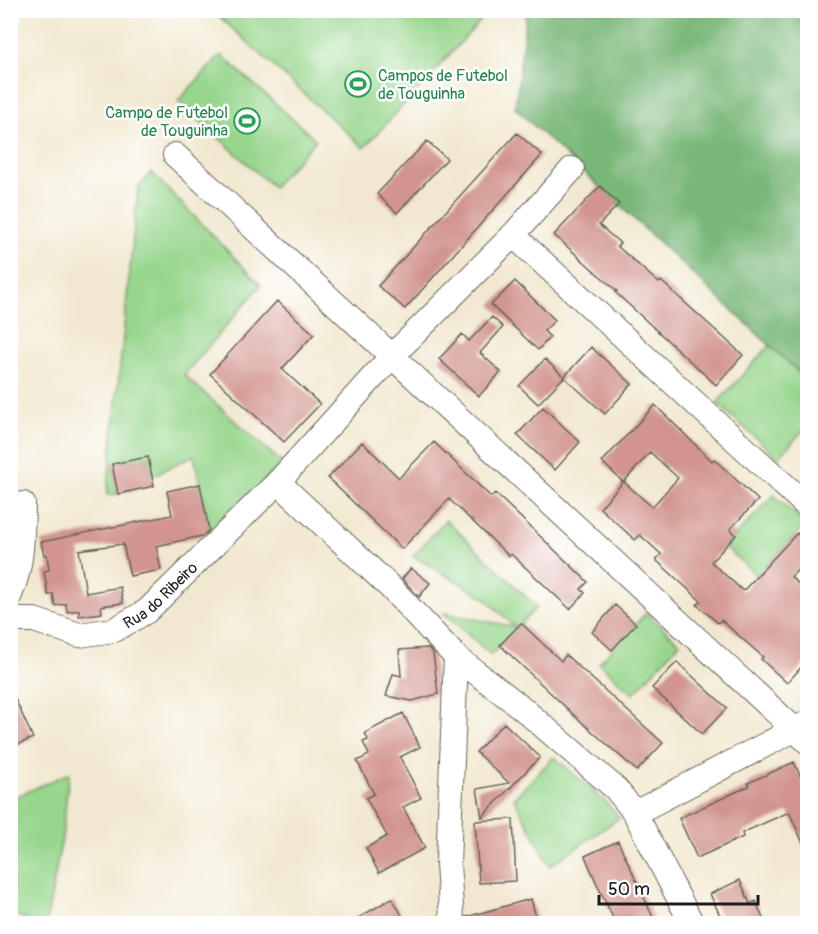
<svg xmlns="http://www.w3.org/2000/svg" width="818" height="934" font-family="Pangolin,sans-serif">
<style>
.green{fill:#97d68c;stroke:#5a7954;stroke-width:1.5}
.forest{fill:#79b778;stroke:#4a6a4a;stroke-width:1.5}
.building{fill:#d2958e;fill-rule:evenodd}
.lines{fill:none;stroke-linecap:round;stroke-linejoin:round}
.minor-casing{stroke:#67635b;stroke-width:26}
.minor{stroke:#fff;stroke-width:24}
.labels{text-anchor:middle;stroke-width:5;stroke-linejoin:round;paint-order:stroke}
.leisure-label{font-size:16px;fill:#27864d;stroke:#fff;text-anchor:start}
.street-label{font-size:16px;fill:#1c1c1c;stroke:#fff}
</style>
<rect width="100%" height="100%" fill="#fff"/>
<filter id="ink" filterUnits="userSpaceOnUse"><feTurbulence type="fractalNoise" baseFrequency=".0167" numOctaves="2"/><feDisplacementMap in="SourceGraphic" scale="12" xChannelSelector="R" yChannelSelector="G"/><feConvolveMatrix kernelMatrix="1 2 1 2 8 2 1 2 1" color-interpolation-filters="sRGB"/></filter>
<filter id="wash" filterUnits="userSpaceOnUse"><feTurbulence type="fractalNoise" baseFrequency=".008" numOctaves="4" result="noise"/><feDisplacementMap in="SourceGraphic" scale="24" xChannelSelector="R" yChannelSelector="G"/><feGaussianBlur stdDeviation="1.35" result="paint"/><feColorMatrix in="noise" values="0 0 0 0 0 0 0 0 0 0 0 0 0 0 0 0 0 1.4 0 .05"/><feComposite in="paint" operator="in"/></filter>
<g filter="url(#wash)">
<rect width="100%" height="100%" fill="#f1e8cf"/>
<path class="green" d="M 473,11 L 482,19 L 364,148 L 213,11 Z
M 221,55 L 316,140 L 273,187 L 178,101 Z
M 151,172 L 261,285 L 184,375 L 282,463 L 210,535 L 194,455 L 152,476 L 148,457 L 112,464 L 118,494 L 107,495 L 138,189 Z
M 770,345 L 807,380 L 807,426 L 778,458 L 717,403 Z
M 774,495 L 806,524 L 757,576 L 725,547 Z
M 446,520 L 537,607 L 491,655 L 444,613 L 515,627 L 484,597 L 413,556 Z
M 646,613 L 680,643 L 633,694 L 599,663 Z
M 554,757 L 607,803 L 619,818 L 550,866 L 514,798 Z
M 69,773 L 62,838 L 46,923 L 35,923 L 11,913 L 11,799 Z"/>
<path class="forest" d="M 520,11 L 807,11 L 807,380 L 515,108 L 526,16 Z"/>
<g id="blocks">
<path class="building" d="M 517,133 L 542,155 L 405,309 L 378,286 Z
M 427,141 L 447,159 L 397,213 L 377,194 Z
M 600,186 L 619,204 L 599,225 L 620,243 L 617,246 L 659,283 L 661,281 L 743,355 L 716,385 L 615,292 L 617,291 L 554,235 Z
M 515,281 L 555,320 L 544,331 L 550,337 L 538,350 L 491,305 Z
M 277,301 L 314,334 L 282,369 L 320,404 L 284,442 L 210,374 Z
M 492,317 L 503,327 L 480,353 L 501,372 L 479,396 L 439,359 L 462,334 L 469,341 Z
M 591,347 L 632,384 L 605,414 L 564,377 Z
M 545,359 L 564,377 L 538,404 L 519,386 Z
M 655,405 L 712,461 L 714,459 L 758,500 L 730,529 L 736,535 L 711,562 L 743,591 L 797,533 L 807,543 L 807,560 L 791,577 L 807,592 L 807,661 L 787,683 L 761,659 L 763,657 L 721,620 L 718,623 L 697,605 L 701,601 L 656,560 L 661,554 L 640,535 L 635,540 L 600,508 L 623,482 L 602,462 ZM 650,452 L 678,478 L 652,507 L 624,482 Z
M 543,407 L 580,442 L 555,470 L 517,435 Z
M 362,442 L 399,478 L 434,442 L 491,497 L 495,493 L 588,582 L 581,589 L 585,593 L 570,609 L 511,554 L 509,556 L 449,499 L 402,549 L 328,478 Z
M 148,457 L 154,486 L 118,494 L 112,464 Z
M 200,484 L 209,530 L 202,536 L 156,546 L 161,570 L 130,576 L 123,544 L 79,550 L 86,593 L 120,587 L 123,603 L 101,606 L 102,613 L 79,616 L 79,610 L 67,612 L 66,604 L 55,606 L 53,594 L 48,595 L 44,571 L 49,570 L 47,555 L 44,555 L 41,542 L 172,515 L 167,491 Z
M 411,568 L 430,583 L 419,597 L 402,579 Z
M 615,605 L 636,624 L 612,650 L 592,632 Z
M 521,623 L 561,661 L 566,655 L 663,743 L 637,771 L 576,717 L 500,645 Z
M 428,648 L 433,653 L 438,694 L 412,701 L 386,696 L 393,674 L 401,676 L 399,650 Z
M 677,662 L 727,708 L 702,734 L 652,688 Z
M 10,688 L 33,738 L 10,748 Z
M 403,713 L 420,747 L 400,757 L 421,798 L 403,807 L 425,848 L 379,873 L 366,848 L 387,836 L 366,798 L 374,794 L 357,761 L 369,755 L 363,742 L 368,740 L 365,733 Z
M 504,723 L 540,757 L 482,817 L 477,789 L 509,783 L 476,752 Z
M 794,762 L 807,791 L 807,852 L 789,812 L 742,833 L 743,837 L 697,858 L 679,818 L 749,786 L 748,783 Z
M 513,819 L 516,881 L 479,883 L 475,821 Z
M 618,841 L 631,869 L 656,924 L 616,924 L 597,884 L 585,856 Z
M 740,880 L 750,904 L 756,901 L 765,924 L 724,924 L 710,894 Z
M 392,898 L 407,924 L 348,924 Z
M 531,899 L 538,924 L 468,924 L 466,917 Z"/>
</g>
</g>
<g filter="url(#ink)">
<use href="#blocks" fill-opacity="0" stroke="#67635b" stroke-width="1.5"/>
<g class="lines">
<g class="minor-casing">
<g id="minor">
<path d="M 175,155 L 808,742"/>
<path d="M 513,235 L 808,507"/>
<path d="M 278,482 L 389,586 L 456,657 L 522,708 L 616,789 L 635,813 L 692,924"/>
<path d="M 10,595 C 23,563 22,538 23,504"/>
<path id="s1" d="M 10,620 L 34,620 L 79,635 L 114,630 L 147,611 L 278,482 L 392,356 L 513,235 L 572,169"/>
<path d="M 635,813 L 805,724"/>
<path d="M 454,924 L 452,920 L 448,864 L 456,657"/>
</g>
</g>
<use href="#minor" class="minor"/>
</g>
</g>
<defs>
<g id="stadium-ring" transform="scale(1.35)"><circle r="9.5" fill="#fff" stroke="#2e9e5b" stroke-width="1.5"/><path d="M0-5a6.5 5 0 1 0 0 10a6.5 5 0 1 0 0-10ZM-3.5-1.8h7v3.6h-7Z" fill="#2e9e5b"/></g>
</defs>
<g fill-rule="evenodd">
<use href="#stadium-ring" x="358" y="84"/>
<use href="#stadium-ring" x="247" y="121"/>
</g>
<g class="labels">
<g class="leisure-label">
<text x="378" y="81">Campos de Futebol<tspan x="378" dy="18">de Touguinha</tspan></text>
<text x="228" y="118" text-anchor="end">Campo de Futebol<tspan x="228" dy="18">de Touguinha</tspan></text>
</g>
<g class="street-label">
<text dy="6" stroke="none"><textPath href="#s1" startOffset="165">Rua do Ribeiro</textPath></text>
</g>
</g>
<rect width="818" height="934" fill="none" stroke="#fff" stroke-width="36"/>
<path d="M599 895v9h159v-9" fill="none" stroke="#1c1c1c" stroke-width="3"/>
<text x="608" y="895" font-size="18" fill="#1c1c1c" stroke="#ffffff" stroke-width="4.5" paint-order="stroke">50 m</text>
</svg>
